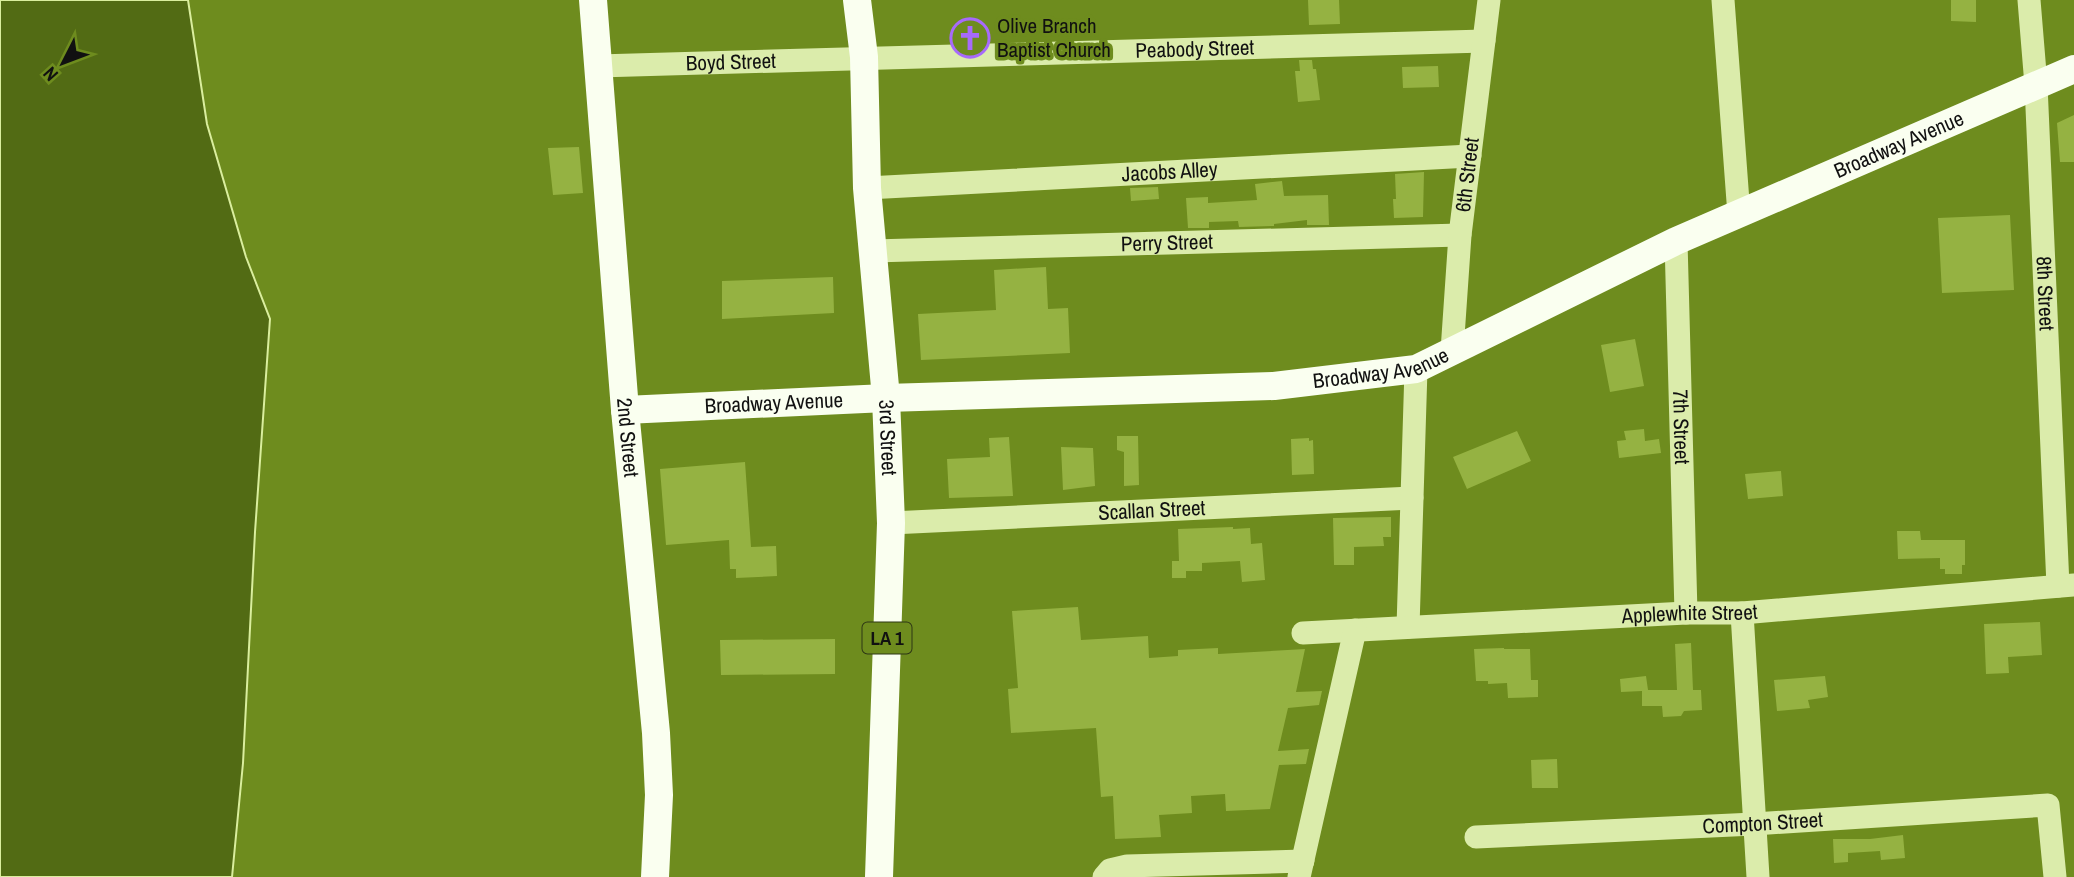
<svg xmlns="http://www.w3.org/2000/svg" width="2074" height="877" font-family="'Archivo Narrow',sans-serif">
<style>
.water{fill:#526b14;stroke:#daee9e;stroke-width:2}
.building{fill:#95b242}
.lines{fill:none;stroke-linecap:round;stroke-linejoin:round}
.minor{stroke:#dbecab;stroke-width:23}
.major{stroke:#fafff0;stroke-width:28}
.labels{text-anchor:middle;stroke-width:7;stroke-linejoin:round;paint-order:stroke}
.shield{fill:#6e8c1e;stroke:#2d3615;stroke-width:2}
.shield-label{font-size:19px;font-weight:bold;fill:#111}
.poi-label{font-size:21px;fill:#111;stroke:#6e8c1e;text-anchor:start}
.street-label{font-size:21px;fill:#111;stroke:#6e8c1e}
</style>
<rect width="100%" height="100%" fill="#6e8c1e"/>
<path class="water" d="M 0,0 L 188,0 L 207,124 L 246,257 L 270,319 L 255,532 L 243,763 L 232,877 L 0,877 Z"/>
<path class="building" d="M 1308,0 L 1339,0 L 1340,24 L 1309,25 Z
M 1951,0 L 1976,0 L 1976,22 L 1951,21 Z
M 1299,60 L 1312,60 L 1313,69 L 1316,69 L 1320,100 L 1298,102 L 1295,71 L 1300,71 Z
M 1438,66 L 1439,87 L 1403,88 L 1402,67 Z
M 2074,115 L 2074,162 L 2060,162 L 2057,123 Z
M 579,147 L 583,193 L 553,195 L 548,148 Z
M 1424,172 L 1423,217 L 1394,218 L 1393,199 L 1396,199 L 1395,174 Z
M 1282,181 L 1284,196 L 1328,195 L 1329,225 L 1307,225 L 1307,220 L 1274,224 L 1274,226 L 1239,227 L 1238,221 L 1209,222 L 1209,228 L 1188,228 L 1186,198 L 1208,197 L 1208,203 L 1257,200 L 1255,184 Z
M 1158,187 L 1159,199 L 1131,201 L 1130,188 Z
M 2010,215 L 2014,290 L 1942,293 L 1938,218 Z
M 1046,267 L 1048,309 L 1068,308 L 1070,353 L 921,360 L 918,314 L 996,310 L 994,270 Z
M 833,277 L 834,313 L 722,319 L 722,281 Z
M 1635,339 L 1644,386 L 1610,392 L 1601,345 Z
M 1644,429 L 1645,441 L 1659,439 L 1661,453 L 1619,458 L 1617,441 L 1626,440 L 1624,431 Z
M 1517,431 L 1531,461 L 1467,489 L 1453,457 Z
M 1117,436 L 1138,436 L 1139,485 L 1124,486 L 1124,452 L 1117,450 Z
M 1009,437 L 1013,496 L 949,498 L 947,459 L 990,457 L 989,438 Z
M 1309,438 L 1309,441 L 1313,440 L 1314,474 L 1292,475 L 1291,439 Z
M 1061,447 L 1093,448 L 1095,486 L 1063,490 Z
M 745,462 L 751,547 L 776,546 L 777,576 L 736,578 L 736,569 L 730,569 L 729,540 L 666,545 L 660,469 Z
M 1781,471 L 1783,496 L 1748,499 L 1745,474 Z
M 1391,517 L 1391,537 L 1383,537 L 1384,546 L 1354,547 L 1354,565 L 1334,565 L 1333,518 Z
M 1233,527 L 1233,529 L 1250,528 L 1251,544 L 1262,543 L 1265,580 L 1242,582 L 1240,561 L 1202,563 L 1202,571 L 1186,571 L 1186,578 L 1172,578 L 1172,561 L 1179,561 L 1178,529 Z
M 1897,531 L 1920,531 L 1921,540 L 1965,540 L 1965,565 L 1962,565 L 1962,574 L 1945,574 L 1945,569 L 1940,569 L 1940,558 L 1898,559 Z
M 1078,607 L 1081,640 L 1148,636 L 1149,658 L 1178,656 L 1178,650 L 1218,648 L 1218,654 L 1305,649 L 1296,692 L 1322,691 L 1319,705 L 1288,708 L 1278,751 L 1309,749 L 1306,764 L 1279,765 L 1270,809 L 1226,811 L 1225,794 L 1191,796 L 1192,813 L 1159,815 L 1161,837 L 1115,839 L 1113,796 L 1101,797 L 1096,728 L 1011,733 L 1008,689 L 1018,688 L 1012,611 Z
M 2040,622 L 2042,655 L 2008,657 L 2009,673 L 1986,674 L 1984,624 Z
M 835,639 L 835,674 L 721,675 L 720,640 Z
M 1691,643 L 1693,690 L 1701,690 L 1702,710 L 1684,711 L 1681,716 L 1663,717 L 1662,706 L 1642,706 L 1642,691 L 1621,692 L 1620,679 L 1646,676 L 1648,690 L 1677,690 L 1675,644 Z
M 1504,648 L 1504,649 L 1530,649 L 1531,680 L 1538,680 L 1538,697 L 1508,698 L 1507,683 L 1488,684 L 1488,681 L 1476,681 L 1474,649 Z
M 1825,676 L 1828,697 L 1808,700 L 1810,708 L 1777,711 L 1774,680 Z
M 1557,759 L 1558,788 L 1532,788 L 1531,760 Z
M 1903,835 L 1905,858 L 1881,860 L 1880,851 L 1848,853 L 1848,862 L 1834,863 L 1833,839 L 1870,839 Z"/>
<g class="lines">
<g class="minor">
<path d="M 1723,0 L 1739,215"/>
<path id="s1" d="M 2029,0 L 2036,85 L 2058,586"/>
<path id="s2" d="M 598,66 L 1484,41"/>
<path id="s3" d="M 867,188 L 1470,156"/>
<path id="s4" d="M 1676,241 L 1686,613"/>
<path id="s5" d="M 873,251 L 1460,235"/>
<path id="s6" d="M 1452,351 L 1460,235 L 1489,0"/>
<path id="s7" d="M 891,523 L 1412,498"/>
<path d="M 1742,613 L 1758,877"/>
<path d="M 1408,627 L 1416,369"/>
<path id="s8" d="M 1303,633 L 1686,613 L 1742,613 L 2074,585"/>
<path id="s9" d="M 1476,837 L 1754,824 L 2048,805 L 2055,877"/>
<path d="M 1104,877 L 1110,870 L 1127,866 L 1303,861"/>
<path d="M 1299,877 L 1355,630"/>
</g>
<g class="major">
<path id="s10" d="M 593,0 L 625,410 L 656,733 L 659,795 L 655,877"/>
<path id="s11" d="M 857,0 L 864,57 L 867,188 L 886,398 L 891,523 L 879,877"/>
<path id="s12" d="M 625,410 L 886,398 L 1274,386 L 1416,369 L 1676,241 L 2074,69"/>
</g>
</g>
<defs>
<g id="church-ring" transform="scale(2.0125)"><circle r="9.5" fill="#6e8c1e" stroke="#a76afb" stroke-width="1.5"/><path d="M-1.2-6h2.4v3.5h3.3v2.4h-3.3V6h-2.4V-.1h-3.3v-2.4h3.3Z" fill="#a76afb"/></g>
</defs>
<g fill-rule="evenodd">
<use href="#church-ring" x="970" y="38"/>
</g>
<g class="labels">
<rect class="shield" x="862.5" y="622.5" width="49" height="31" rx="5"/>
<g class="shield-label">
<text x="887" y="645">LA 1</text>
</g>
<g class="poi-label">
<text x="997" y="33">Olive Branch<tspan x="997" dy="24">Baptist Church</tspan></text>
</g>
<g class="street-label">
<text dy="7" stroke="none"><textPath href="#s2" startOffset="597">Peabody Street</textPath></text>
<text dy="7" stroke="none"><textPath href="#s2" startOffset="133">Boyd Street</textPath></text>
<text dy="7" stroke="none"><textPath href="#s12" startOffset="1325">Broadway Avenue</textPath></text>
<text dy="7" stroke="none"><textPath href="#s3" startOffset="303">Jacobs Alley</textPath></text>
<text dy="7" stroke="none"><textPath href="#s6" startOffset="177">6th Street</textPath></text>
<text dy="7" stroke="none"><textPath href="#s5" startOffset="294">Perry Street</textPath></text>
<text dy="7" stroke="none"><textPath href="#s1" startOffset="294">8th Street</textPath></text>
<text dy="7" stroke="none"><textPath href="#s12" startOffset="758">Broadway Avenue</textPath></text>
<text dy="7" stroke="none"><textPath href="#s12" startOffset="149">Broadway Avenue</textPath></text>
<text dy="7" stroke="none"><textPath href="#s4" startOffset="186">7th Street</textPath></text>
<text dy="7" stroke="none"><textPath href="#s11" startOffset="439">3rd Street</textPath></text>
<text dy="7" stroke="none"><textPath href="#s10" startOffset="439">2nd Street</textPath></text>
<text dy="7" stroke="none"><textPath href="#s7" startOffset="261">Scallan Street</textPath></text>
<text dy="7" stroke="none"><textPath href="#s8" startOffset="387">Applewhite Street</textPath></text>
<text dy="7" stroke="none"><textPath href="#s9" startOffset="287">Compton Street</textPath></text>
</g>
</g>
<g transform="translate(63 63) rotate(228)" stroke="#6e8c1e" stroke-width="5" paint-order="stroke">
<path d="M0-5L12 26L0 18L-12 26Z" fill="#111111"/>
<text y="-10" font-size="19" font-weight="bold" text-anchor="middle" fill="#111111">N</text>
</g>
</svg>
